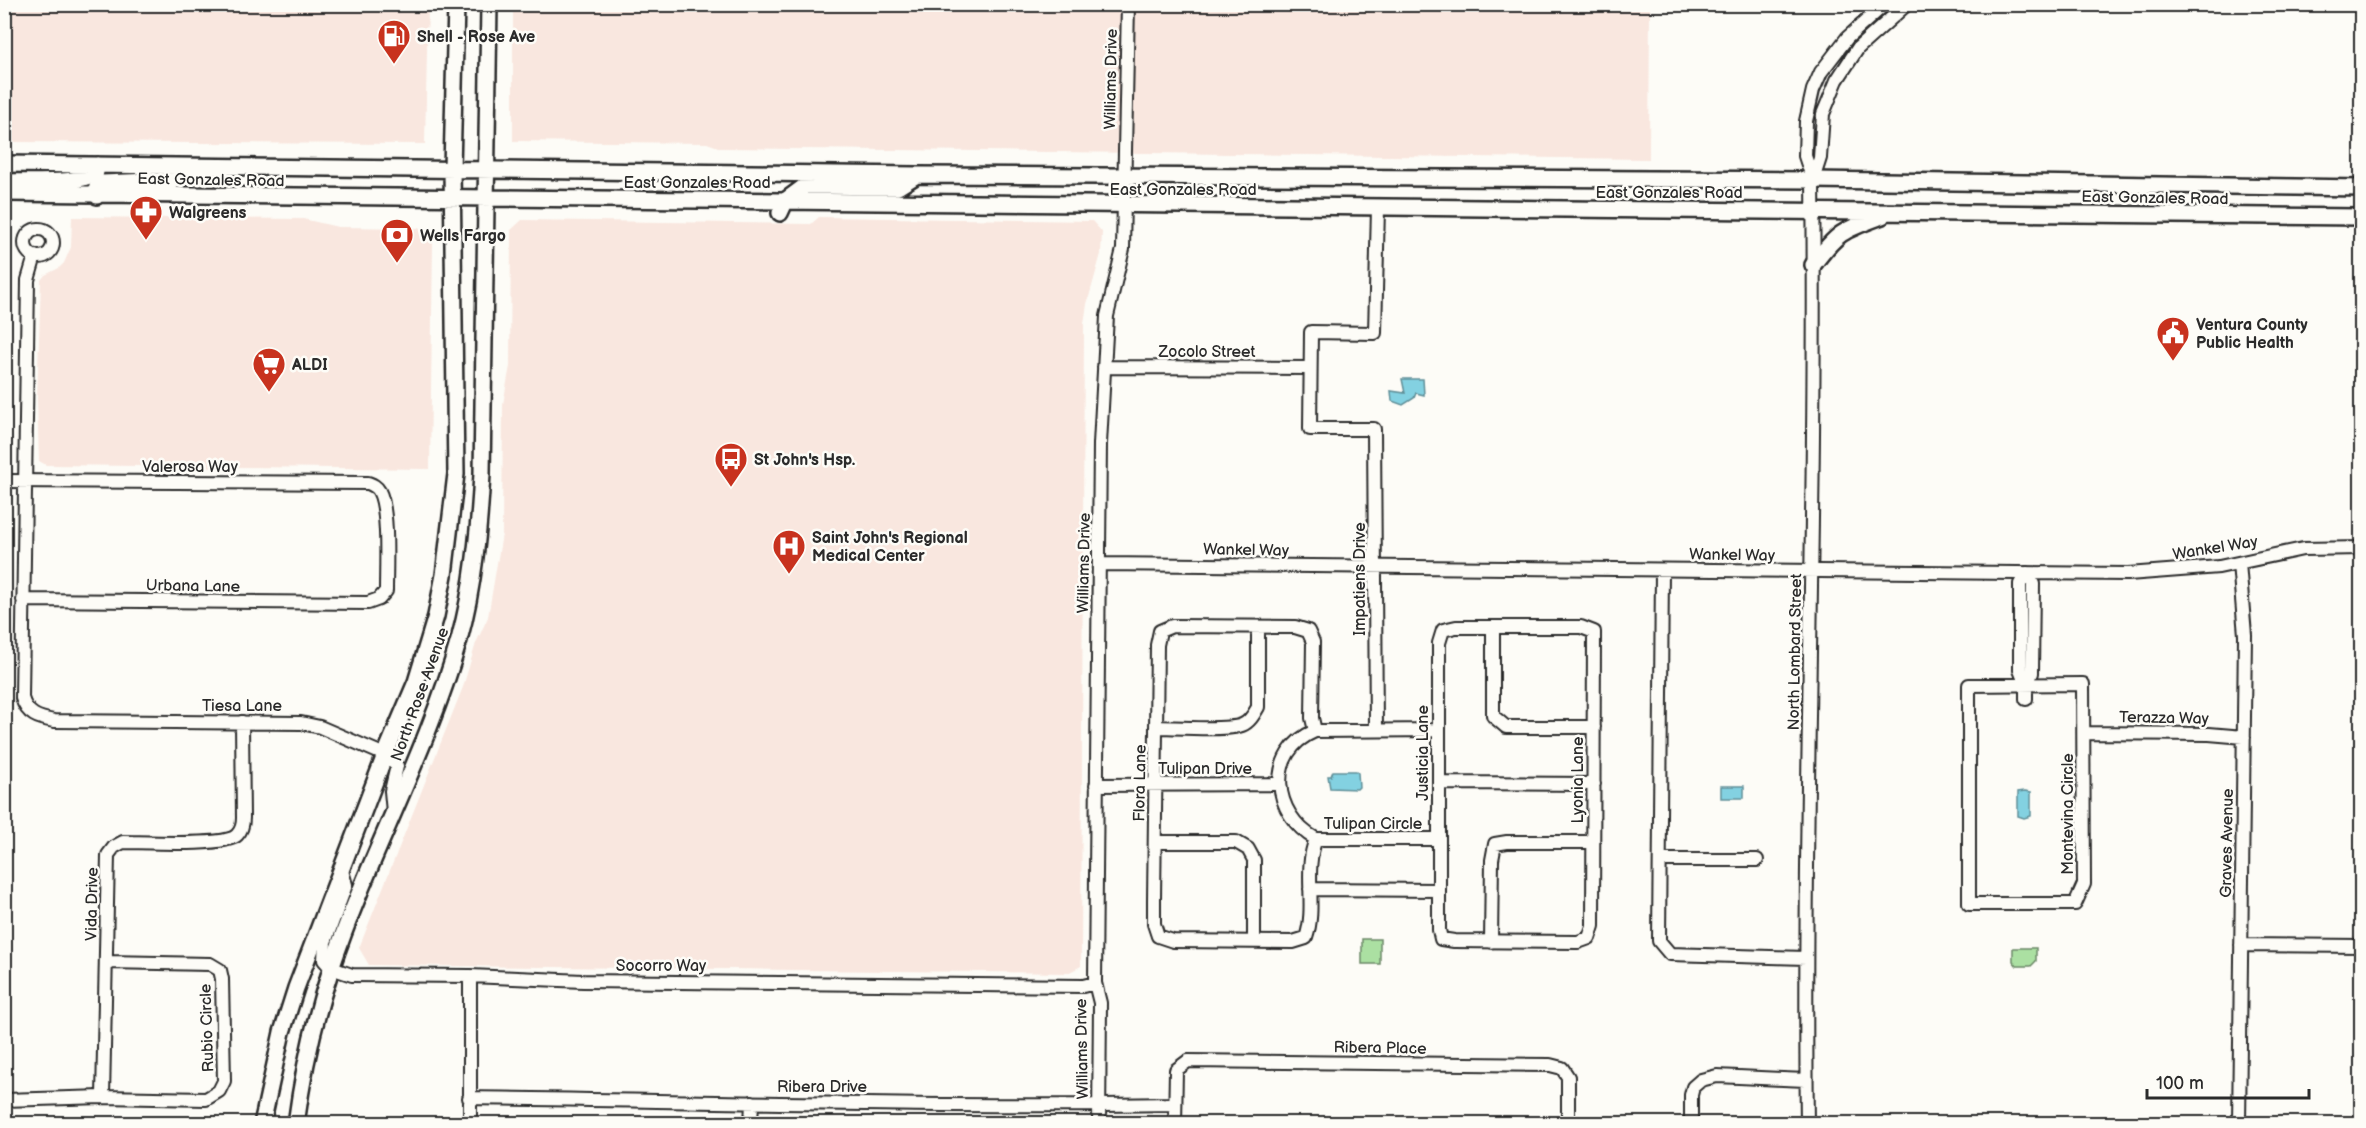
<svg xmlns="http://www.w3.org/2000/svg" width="2366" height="1128" font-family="'Balsamiq Sans',sans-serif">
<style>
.built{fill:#f9e7df}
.green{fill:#abe0a2;stroke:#6b8666;stroke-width:1.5}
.water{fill:#83d1e1;stroke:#608f98;stroke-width:1.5}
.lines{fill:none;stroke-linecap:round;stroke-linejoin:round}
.minor-casing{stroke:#2b2b2b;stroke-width:16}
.major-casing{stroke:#2b2b2b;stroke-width:20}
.minor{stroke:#fdfcf7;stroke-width:12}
.major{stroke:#fdfcf7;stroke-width:15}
.labels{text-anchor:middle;stroke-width:5;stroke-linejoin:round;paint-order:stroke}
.poi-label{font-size:16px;font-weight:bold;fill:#2b2b2b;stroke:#fdfcf7;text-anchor:start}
.street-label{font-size:16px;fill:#2b2b2b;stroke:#fdfcf7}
</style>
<rect width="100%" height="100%" fill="#fdfcf7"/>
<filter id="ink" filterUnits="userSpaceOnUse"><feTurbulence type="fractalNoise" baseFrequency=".0167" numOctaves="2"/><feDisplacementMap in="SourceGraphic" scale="12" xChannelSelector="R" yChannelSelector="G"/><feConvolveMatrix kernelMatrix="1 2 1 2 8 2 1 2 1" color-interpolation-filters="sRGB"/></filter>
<g filter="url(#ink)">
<path class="built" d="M 5,4 L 428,5 L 425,144 L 5,142 Z
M 513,5 L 1650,5 L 1649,159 L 721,148 L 707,143 L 513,141 Z
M 72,217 L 303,219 L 338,227 L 420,228 L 433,243 L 430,469 L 46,465 L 39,461 L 37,399 L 41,280 L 45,275 L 59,268 L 64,263 L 71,247 Z
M 819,217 L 1092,221 L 1102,232 L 1101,254 L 1087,304 L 1084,324 L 1081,966 L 1068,973 L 369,965 L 359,948 L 463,687 L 476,643 L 488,617 L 502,534 L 503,404 L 510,366 L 511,230 L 522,220 L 811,224 Z"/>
<path class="green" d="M 1362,939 L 1380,939 L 1380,964 L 1362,964 Z
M 2013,948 L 2036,948 L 2036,961 L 2031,966 L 2017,966 L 2013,961 Z"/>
<path class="water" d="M 1402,379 L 1423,379 L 1424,395 L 1416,393 L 1414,398 L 1403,405 L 1392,401 L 1391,391 L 1405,393 Z
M 1333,771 L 1356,771 L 1358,773 L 1359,787 L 1357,789 L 1330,788 L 1328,776 L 1331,776 Z
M 1721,786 L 1744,786 L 1744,798 L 1721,798 Z
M 2025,791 L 2031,792 L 2031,816 L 2024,818 L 2018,816 L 2018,792 Z"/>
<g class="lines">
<g class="minor-casing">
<path id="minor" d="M 1813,180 L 1820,158 L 1823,114 L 1837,80 L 1858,48 L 1907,4
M25 243a14 14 0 1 1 28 0a14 14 0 1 1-28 0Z
M 35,256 L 28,280 L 22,698 C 27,715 38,718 54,721 L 301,723 L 320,727 L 385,755 L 397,766 L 391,791 L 393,812
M 1104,367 L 1310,368
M 4,481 L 368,483 C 373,485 376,486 379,491 C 389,509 386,568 386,591 L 379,599 L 368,603 L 23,600
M 1101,564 L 2128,574 L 2219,567 L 2303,549 L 2362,548
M 1662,570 L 1659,941 L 1670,954 L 1806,958
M 1456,627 L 1581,627 L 1594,632 L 1593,926 L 1589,938 L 1578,942 L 1454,941 L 1441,939 L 1439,930 L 1439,643 L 1443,630 Z
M 1493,627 L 1493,716 L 1506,727 L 1594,727
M 2083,684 L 2084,884 L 2075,904 L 1969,904 L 1969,685 Z
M 2026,685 L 2032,673 L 2033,584 L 2027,573 L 2020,584 L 2020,670 L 2026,685 L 2026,699
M 1156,727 C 1174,727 1227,731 1242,725 C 1250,722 1254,714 1258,707 L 1258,627
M 1376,730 L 1374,429 L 1310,429 L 1311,332 L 1375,333 L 1378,208
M 1438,730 L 1315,731 C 1265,752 1272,815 1316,839 L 1439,839
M 1315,731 L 1312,718 L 1313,642 L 1308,631 L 1295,627 L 1172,626 L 1160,631 L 1157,645 L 1154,900 L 1154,924 L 1158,936 L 1173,941 L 1293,942 L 1306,938 C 1317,906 1303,871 1316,839
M 2084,733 L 2209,734 L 2244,737
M 1439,783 L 1594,784
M 1096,785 L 1279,784
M 1155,842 L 1236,842 L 1248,849 L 1254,860 L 1254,941
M 1660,860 L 1757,860
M 342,871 L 346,885 L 325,942 L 324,960 L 331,968 L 352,975 L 470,976 L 583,981 L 1083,986 L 1095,983
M 1310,889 L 1439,890
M 1491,942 L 1492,860 L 1495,844 L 1507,842 L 1593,842
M 2241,945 L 2362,946
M 103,1097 L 108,855 L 114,847 L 123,842 C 143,842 226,847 237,835 C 242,830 243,824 243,818 L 242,722
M 469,1098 C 704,1101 940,1108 1175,1104
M 4,1100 L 103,1097 L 206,1099 L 219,1091 L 224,1081 L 222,979 L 220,970 L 210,964 L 107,962
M 470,1124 L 470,976
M 751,1124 L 752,1102
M 1099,1124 L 1100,1003 L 1095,983 L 1100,444 L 1107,316 L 1123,249 L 1128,4
M 1175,1124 L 1176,1070 L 1188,1061 L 1550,1065 L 1562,1068 L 1568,1077 L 1568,1124
M 1691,1124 L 1691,1095 L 1693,1087 L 1701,1080 L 1717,1076 L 1806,1080
M 1807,1124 C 1803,809 1817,495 1813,180 L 1805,156 L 1806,121 L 1813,90 L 1821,72 L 1847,38 L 1885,4
M 2239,1124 L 2245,635 L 2239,563"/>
</g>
<g class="major-casing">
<path id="major" d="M 4,164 L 917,175 L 1813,180 L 2362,188
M 4,182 C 24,181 85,185 96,172 L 97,165
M 4,193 L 2362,217
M 97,196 L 97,187 L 103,183 L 174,180 L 206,171
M 780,213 L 786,200 L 805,186 L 898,187 L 917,175
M 1813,265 C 1838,231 1844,230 1882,216
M 262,1124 L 282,1032 L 296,988 L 385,755 L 416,682 L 436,616 L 444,575 L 456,474 L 452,169 L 456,4
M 296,1124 C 303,1071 314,1020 331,969 C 368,857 427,753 459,640 C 474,586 479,529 482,474 L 489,4"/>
</g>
<use href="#minor" class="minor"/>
<use href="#major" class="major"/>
</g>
</g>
<defs>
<g id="fuel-pin" transform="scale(1.725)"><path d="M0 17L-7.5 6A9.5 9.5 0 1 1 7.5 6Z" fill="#c8321e" stroke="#fdfcf7"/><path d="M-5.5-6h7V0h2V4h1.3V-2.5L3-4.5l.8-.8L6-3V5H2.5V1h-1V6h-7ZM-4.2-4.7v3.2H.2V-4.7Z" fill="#fff"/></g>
<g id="pharmacy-pin" transform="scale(1.725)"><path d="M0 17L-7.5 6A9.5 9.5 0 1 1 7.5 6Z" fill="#c8321e" stroke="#fdfcf7"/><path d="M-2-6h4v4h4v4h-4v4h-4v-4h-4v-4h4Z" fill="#fff"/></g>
<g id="bank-pin" transform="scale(1.725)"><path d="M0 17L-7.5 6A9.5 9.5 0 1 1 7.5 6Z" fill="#c8321e" stroke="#fdfcf7"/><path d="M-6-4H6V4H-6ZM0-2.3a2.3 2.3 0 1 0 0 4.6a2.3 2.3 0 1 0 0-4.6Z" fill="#fff"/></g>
<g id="civic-pin" transform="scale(1.725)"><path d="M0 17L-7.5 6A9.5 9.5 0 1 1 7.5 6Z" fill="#c8321e" stroke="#fdfcf7"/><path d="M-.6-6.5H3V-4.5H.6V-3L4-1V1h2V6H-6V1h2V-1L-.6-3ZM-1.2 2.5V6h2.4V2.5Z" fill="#fff"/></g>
<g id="supermarket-pin" transform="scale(1.725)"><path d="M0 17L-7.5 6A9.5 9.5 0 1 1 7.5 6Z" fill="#c8321e" stroke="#fdfcf7"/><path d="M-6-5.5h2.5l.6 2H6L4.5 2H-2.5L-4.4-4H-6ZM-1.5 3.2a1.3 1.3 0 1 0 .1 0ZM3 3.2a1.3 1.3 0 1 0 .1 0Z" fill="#fff"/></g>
<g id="bus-pin" transform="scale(1.725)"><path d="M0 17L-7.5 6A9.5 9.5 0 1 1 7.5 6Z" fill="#c8321e" stroke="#fdfcf7"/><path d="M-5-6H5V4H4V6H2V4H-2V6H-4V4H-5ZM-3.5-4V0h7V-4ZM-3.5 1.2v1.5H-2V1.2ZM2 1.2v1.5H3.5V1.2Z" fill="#fff"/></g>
<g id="hospital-pin" transform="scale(1.725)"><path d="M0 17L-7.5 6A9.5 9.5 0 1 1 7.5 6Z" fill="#c8321e" stroke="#fdfcf7"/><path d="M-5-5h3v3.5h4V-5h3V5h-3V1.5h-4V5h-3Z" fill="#fff"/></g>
</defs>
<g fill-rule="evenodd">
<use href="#fuel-pin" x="394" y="36"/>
<use href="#pharmacy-pin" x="146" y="212"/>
<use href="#bank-pin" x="397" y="235"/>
<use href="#civic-pin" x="2173" y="333"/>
<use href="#supermarket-pin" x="269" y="364"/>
<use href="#bus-pin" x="731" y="459"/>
<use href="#hospital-pin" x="789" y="546"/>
</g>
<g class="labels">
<g class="poi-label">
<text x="417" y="42">Shell - Rose Ave</text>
<text x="169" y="218">Walgreens</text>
<text x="420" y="241">Wells Fargo</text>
<text x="2196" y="330">Ventura County<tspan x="2196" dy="18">Public Health</tspan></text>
<text x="292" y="370">ALDI</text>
<text x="754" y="465">St John's Hsp.</text>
<text x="812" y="543">Saint John's Regional<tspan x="812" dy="18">Medical Center</tspan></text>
</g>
<g class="street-label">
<text transform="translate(1110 79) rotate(-89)" y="6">Williams Drive</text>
<text transform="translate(211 179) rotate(1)" y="6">East Gonzales Road</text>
<text x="697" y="188">East Gonzales Road</text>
<text x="1183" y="195">East Gonzales Road</text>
<text x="1669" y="198">East Gonzales Road</text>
<text transform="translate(2155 197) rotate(1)" y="6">East Gonzales Road</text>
<text x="1207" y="357">Zocolo Street</text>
<text x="190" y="472">Valerosa Way</text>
<text transform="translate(2215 547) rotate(-9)" y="6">Wankel Way</text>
<text transform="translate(1246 549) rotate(1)" y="6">Wankel Way</text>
<text transform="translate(1732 554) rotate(1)" y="6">Wankel Way</text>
<text transform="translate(1083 563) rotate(-89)" y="6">Williams Drive</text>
<text transform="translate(1359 579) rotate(-90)" y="6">Impatiens Drive</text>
<text transform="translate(193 585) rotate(1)" y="6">Urbana Lane</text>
<text transform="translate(1794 652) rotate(-89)" y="6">North Lombard Street</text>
<text transform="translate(419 694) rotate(-70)" y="6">North Rose Avenue</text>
<text x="242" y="711">Tiesa Lane</text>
<text transform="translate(2164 717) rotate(1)" y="6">Terazza Way</text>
<text transform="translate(1422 753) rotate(-90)" y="6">Justicia Lane</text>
<text x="1205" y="774">Tulipan Drive</text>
<text transform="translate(1577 780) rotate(-90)" y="6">Lyonia Lane</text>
<text transform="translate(1139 783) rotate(-89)" y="6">Flora Lane</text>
<text transform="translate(2067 814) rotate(-90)" y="6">Montevina Circle</text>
<text x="1373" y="829">Tulipan Circle</text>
<text transform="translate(2226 843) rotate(-89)" y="6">Graves Avenue</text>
<text transform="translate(91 904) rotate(-89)" y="6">Vida Drive</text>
<text x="661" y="971">Socorro Way</text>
<text transform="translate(206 1028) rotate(-92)" y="6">Rubio Circle</text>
<text transform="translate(1380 1047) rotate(1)" y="6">Ribera Place</text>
<text transform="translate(1081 1049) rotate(-91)" y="6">Williams Drive</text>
<text x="822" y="1092">Ribera Drive</text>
</g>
</g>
<rect width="2366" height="1128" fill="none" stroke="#fdfcf7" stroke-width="24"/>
<rect x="12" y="12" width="2342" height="1104" fill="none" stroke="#2b2b2b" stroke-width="2" filter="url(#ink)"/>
<path d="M2147 1089v9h162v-9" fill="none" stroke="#2b2b2b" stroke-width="3"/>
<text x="2156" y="1089" font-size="18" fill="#2b2b2b" stroke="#fdfcf7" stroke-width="4.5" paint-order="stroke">100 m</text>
</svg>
